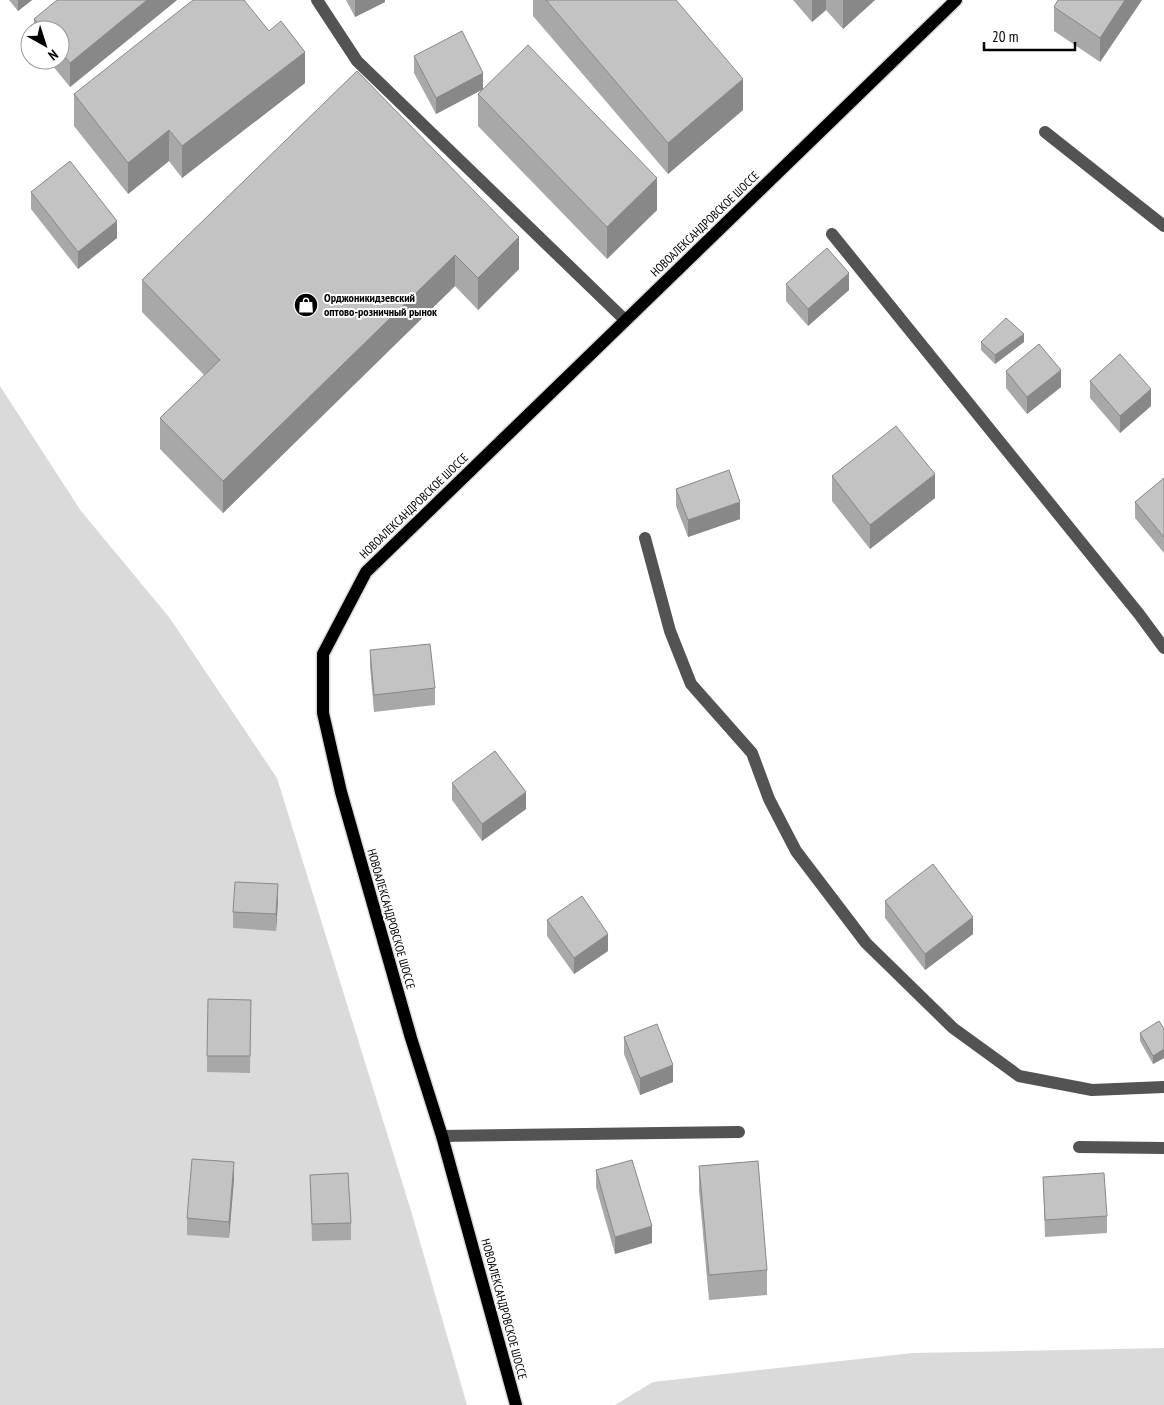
<svg xmlns="http://www.w3.org/2000/svg" width="1164" height="1405" font-family="'PT Sans Narrow',sans-serif">
<style>
.green{fill:#dadada}
.lines{fill:none;stroke-linecap:round;stroke-linejoin:round}
.major-casing{stroke:#dbdbdb;stroke-width:15}
.minor{stroke:#535353;stroke-width:12}
.major{stroke:#000;stroke-width:12}
.wall{fill:#a8a8a8}
.shaded-wall{fill:#888}
.building{fill:#c3c3c3;stroke:#888}
.labels{text-anchor:middle;stroke-width:4;stroke-linejoin:round;paint-order:stroke}
.street-label{font-size:12px;fill:#000;stroke:#fff}
.poi-label{font-size:12px;font-weight:bold;fill:#000;stroke:#fff;text-anchor:start}
</style>
<rect width="100%" height="100%" fill="#fff"/>
<path class="green" d="M 0,386 L 81,511 L 169,617 L 277,778 L 412,1214 L 467,1405 L 0,1405 Z
M 1164,1348 L 1164,1405 L 615,1405 L 653,1382 L 913,1353 Z"/>
<g class="lines">
<g class="major-casing">
<path id="major" d="M 516,1405 L 442,1136 L 411,1038 L 341,792 L 323,713 L 323,654 L 366,572 L 956,0"/>
</g>
<path class="minor" d="M 317,0 L 357,61 L 625,320
M 1045,132 L 1164,226
M 832,234 L 1139,614 L 1164,648
M 645,538 L 670,631 L 691,684 L 752,753 L 769,799 L 796,851 L 866,943 L 953,1028 L 1019,1076 L 1092,1090 L 1164,1087
M 442,1136 L 739,1132
M 1079,1147 L 1164,1148"/>
<use href="#major" class="major"/>
</g>
<path class="wall" d="M 9,0 L 32,0 L 18,11 Z
M 177,0 L 70,87 L 48,60 L 60,60 L 60,30 L 34,30 L 34,19 Z
M 346,0 L 385,0 L 385,2 L 355,17 Z
M 533,0 L 676,0 L 743,110 L 668,174 L 533,16 Z
M 793,0 L 875,0 L 843,29 L 826,10 L 812,22 Z
M 1142,0 L 1100,62 L 1054,31 L 1054,7 Z
M 414,56 L 483,89 L 657,210 L 607,259 L 478,126 L 478,94 L 482,90 L 436,114 L 414,73 Z
M 357,71 L 519,269 L 478,310 L 455,286 L 223,513 L 160,449 L 160,418 L 204,375 L 142,312 L 142,280 Z
M 305,83 L 182,178 L 169,161 L 128,194 L 74,126 L 74,94 Z
M 31,192 L 117,238 L 78,269 L 31,209 Z
M 786,284 L 849,290 L 808,326 L 786,301 Z
M 981,342 L 1024,342 L 995,364 L 981,350 Z
M 1006,371 L 1061,387 L 1027,414 L 1006,388 Z
M 1090,381 L 1151,406 L 1120,433 L 1090,398 Z
M 832,476 L 935,498 L 870,549 L 832,501 Z
M 1164,478 L 1164,553 L 1135,518 L 1135,502 Z
M 676,489 L 740,519 L 688,537 L 676,506 Z
M 370,650 L 435,688 L 435,705 L 374,712 L 370,667 Z
M 452,783 L 526,809 L 482,841 L 452,800 Z
M 278,901 L 276,931 L 233,928 L 233,912 Z
M 885,901 L 973,934 L 925,970 L 885,918 Z
M 547,920 L 608,951 L 574,974 L 547,936 Z
M 251,1000 L 250,1073 L 207,1072 L 207,1056 Z
M 1164,1029 L 1164,1058 L 1153,1064 L 1140,1041 L 1140,1033 Z
M 624,1037 L 673,1082 L 640,1095 L 624,1054 Z
M 699,1166 L 767,1270 L 767,1295 L 709,1300 L 699,1190 Z
M 596,1170 L 652,1243 L 615,1254 L 596,1187 Z
M 310,1175 L 351,1223 L 351,1240 L 312,1241 Z
M 1043,1177 L 1107,1216 L 1107,1233 L 1045,1237 Z
M 234,1179 L 229,1238 L 187,1235 L 187,1218 Z"/>
<path class="shaded-wall" d="M 18,0 L 32,0 L 18,11 Z
M 147,0 L 177,0 L 70,87 L 70,63 Z
M 355,0 L 385,0 L 385,2 L 355,17 Z
M 812,0 L 826,0 L 826,10 L 812,22 Z
M 843,0 L 875,0 L 843,29 Z
M 1125,0 L 1142,0 L 1100,62 L 1100,38 Z
M 305,52 L 305,83 L 182,178 L 182,146 Z
M 483,73 L 483,89 L 436,114 L 436,98 Z
M 743,79 L 743,110 L 668,174 L 668,143 Z
M 169,130 L 169,161 L 128,194 L 128,163 Z
M 657,178 L 657,210 L 607,259 L 607,227 Z
M 117,221 L 117,238 L 78,269 L 78,252 Z
M 519,237 L 519,269 L 478,310 L 478,278 Z
M 455,255 L 455,286 L 223,513 L 223,481 Z
M 849,273 L 849,290 L 808,326 L 808,309 Z
M 1024,334 L 1024,342 L 995,364 L 995,355 Z
M 1061,370 L 1061,387 L 1027,414 L 1027,397 Z
M 1151,389 L 1151,406 L 1120,433 L 1120,416 Z
M 935,474 L 935,498 L 870,549 L 870,525 Z
M 740,502 L 740,519 L 688,537 L 688,520 Z
M 526,792 L 526,809 L 482,841 L 482,824 Z
M 278,884 L 278,901 L 276,931 L 276,914 Z
M 973,917 L 973,934 L 925,970 L 925,954 Z
M 608,934 L 608,951 L 574,974 L 574,958 Z
M 1164,1049 L 1164,1058 L 1153,1064 L 1153,1056 Z
M 673,1065 L 673,1082 L 640,1095 L 640,1078 Z
M 234,1162 L 234,1179 L 229,1238 L 229,1222 Z
M 652,1226 L 652,1243 L 615,1254 L 615,1237 Z"/>
<path class="building" d="M 57,0 L 147,0 L 70,63 L 60,51 L 60,30 L 43,30 L 34,19 Z
M 193,0 L 244,0 L 269,31 L 281,21 L 305,52 L 182,146 L 169,130 L 128,163 L 74,94 Z
M 546,0 L 676,0 L 743,79 L 668,143 Z
M 1058,0 L 1125,0 L 1100,38 L 1054,7 Z
M 462,31 L 483,73 L 436,98 L 414,56 Z
M 528,45 L 657,178 L 607,227 L 478,94 Z
M 357,71 L 519,237 L 478,278 L 455,255 L 223,481 L 160,418 L 220,360 L 142,280 Z
M 70,161 L 117,221 L 78,252 L 31,192 Z
M 827,248 L 849,273 L 808,309 L 786,284 Z
M 1006,318 L 1024,334 L 995,355 L 981,342 Z
M 1039,344 L 1061,370 L 1027,397 L 1006,371 Z
M 1120,354 L 1151,389 L 1120,416 L 1090,381 Z
M 896,426 L 935,474 L 870,525 L 832,476 Z
M 729,470 L 740,502 L 688,520 L 676,489 Z
M 1164,478 L 1164,537 L 1135,502 Z
M 430,644 L 435,688 L 374,695 L 370,650 Z
M 495,751 L 526,792 L 482,824 L 452,783 Z
M 933,864 L 973,917 L 925,954 L 885,901 Z
M 235,882 L 278,884 L 276,914 L 233,912 Z
M 582,896 L 608,934 L 574,958 L 547,920 Z
M 208,999 L 251,1000 L 250,1056 L 207,1056 Z
M 1159,1021 L 1164,1029 L 1164,1049 L 1153,1056 L 1140,1033 Z
M 657,1024 L 673,1065 L 640,1078 L 624,1037 Z
M 192,1159 L 234,1162 L 229,1222 L 187,1218 Z
M 632,1160 L 652,1226 L 615,1237 L 596,1170 Z
M 758,1161 L 767,1270 L 709,1275 L 699,1166 Z
M 348,1173 L 351,1223 L 312,1224 L 310,1175 Z
M 1104,1173 L 1107,1216 L 1045,1220 L 1043,1177 Z"/>
<defs>
<g id="shop-disc" transform="scale(1.25)"><circle r="9.5" fill="#000" stroke="#fff"/><path d="M-5-2.5h2.3a2.7 3.5 0 0 1 5.4 0H5L5.5 6h-11ZM-1.5-2.5h3a1.5 2.3 0 0 0-3 0Z" fill="#fff"/></g>
</defs>
<g fill-rule="evenodd">
<use href="#shop-disc" x="306" y="305"/>
</g>
<g class="labels">
<g class="street-label">
<text transform="translate(705 224) rotate(-44)" y="4">НОВОАЛЕКСАНДРОВСКОЕ ШОССЕ</text>
<text transform="translate(414 506) rotate(-44)" y="4">НОВОАЛЕКСАНДРОВСКОЕ ШОССЕ</text>
<text transform="translate(391 919) rotate(74)" y="4">НОВОАЛЕКСАНДРОВСКОЕ ШОССЕ</text>
<text transform="translate(504 1309) rotate(75)" y="4">НОВОАЛЕКСАНДРОВСКОЕ ШОССЕ</text>
</g>
<g class="poi-label">
<text x="324" y="302">Орджоникидзевский<tspan x="324" dy="14">оптово-розничный рынок</tspan></text>
</g>
</g>
<g transform="translate(45 45) rotate(141)"><circle r="24" fill="#ffffff" stroke="#999999"/>
<path d="M0-4L9 19L0 12L-9 19Z" fill="#000000"/>
<text y="-8" font-size="14" font-weight="bold" text-anchor="middle" fill="#000000">N</text>
</g>
<path d="M984 42v8h91v-8" fill="none" stroke="#000000" stroke-width="2.5"/>
<text x="992" y="42" font-size="15" fill="#000000" stroke="#ffffff" stroke-width="4" paint-order="stroke">20 m</text>
</svg>
